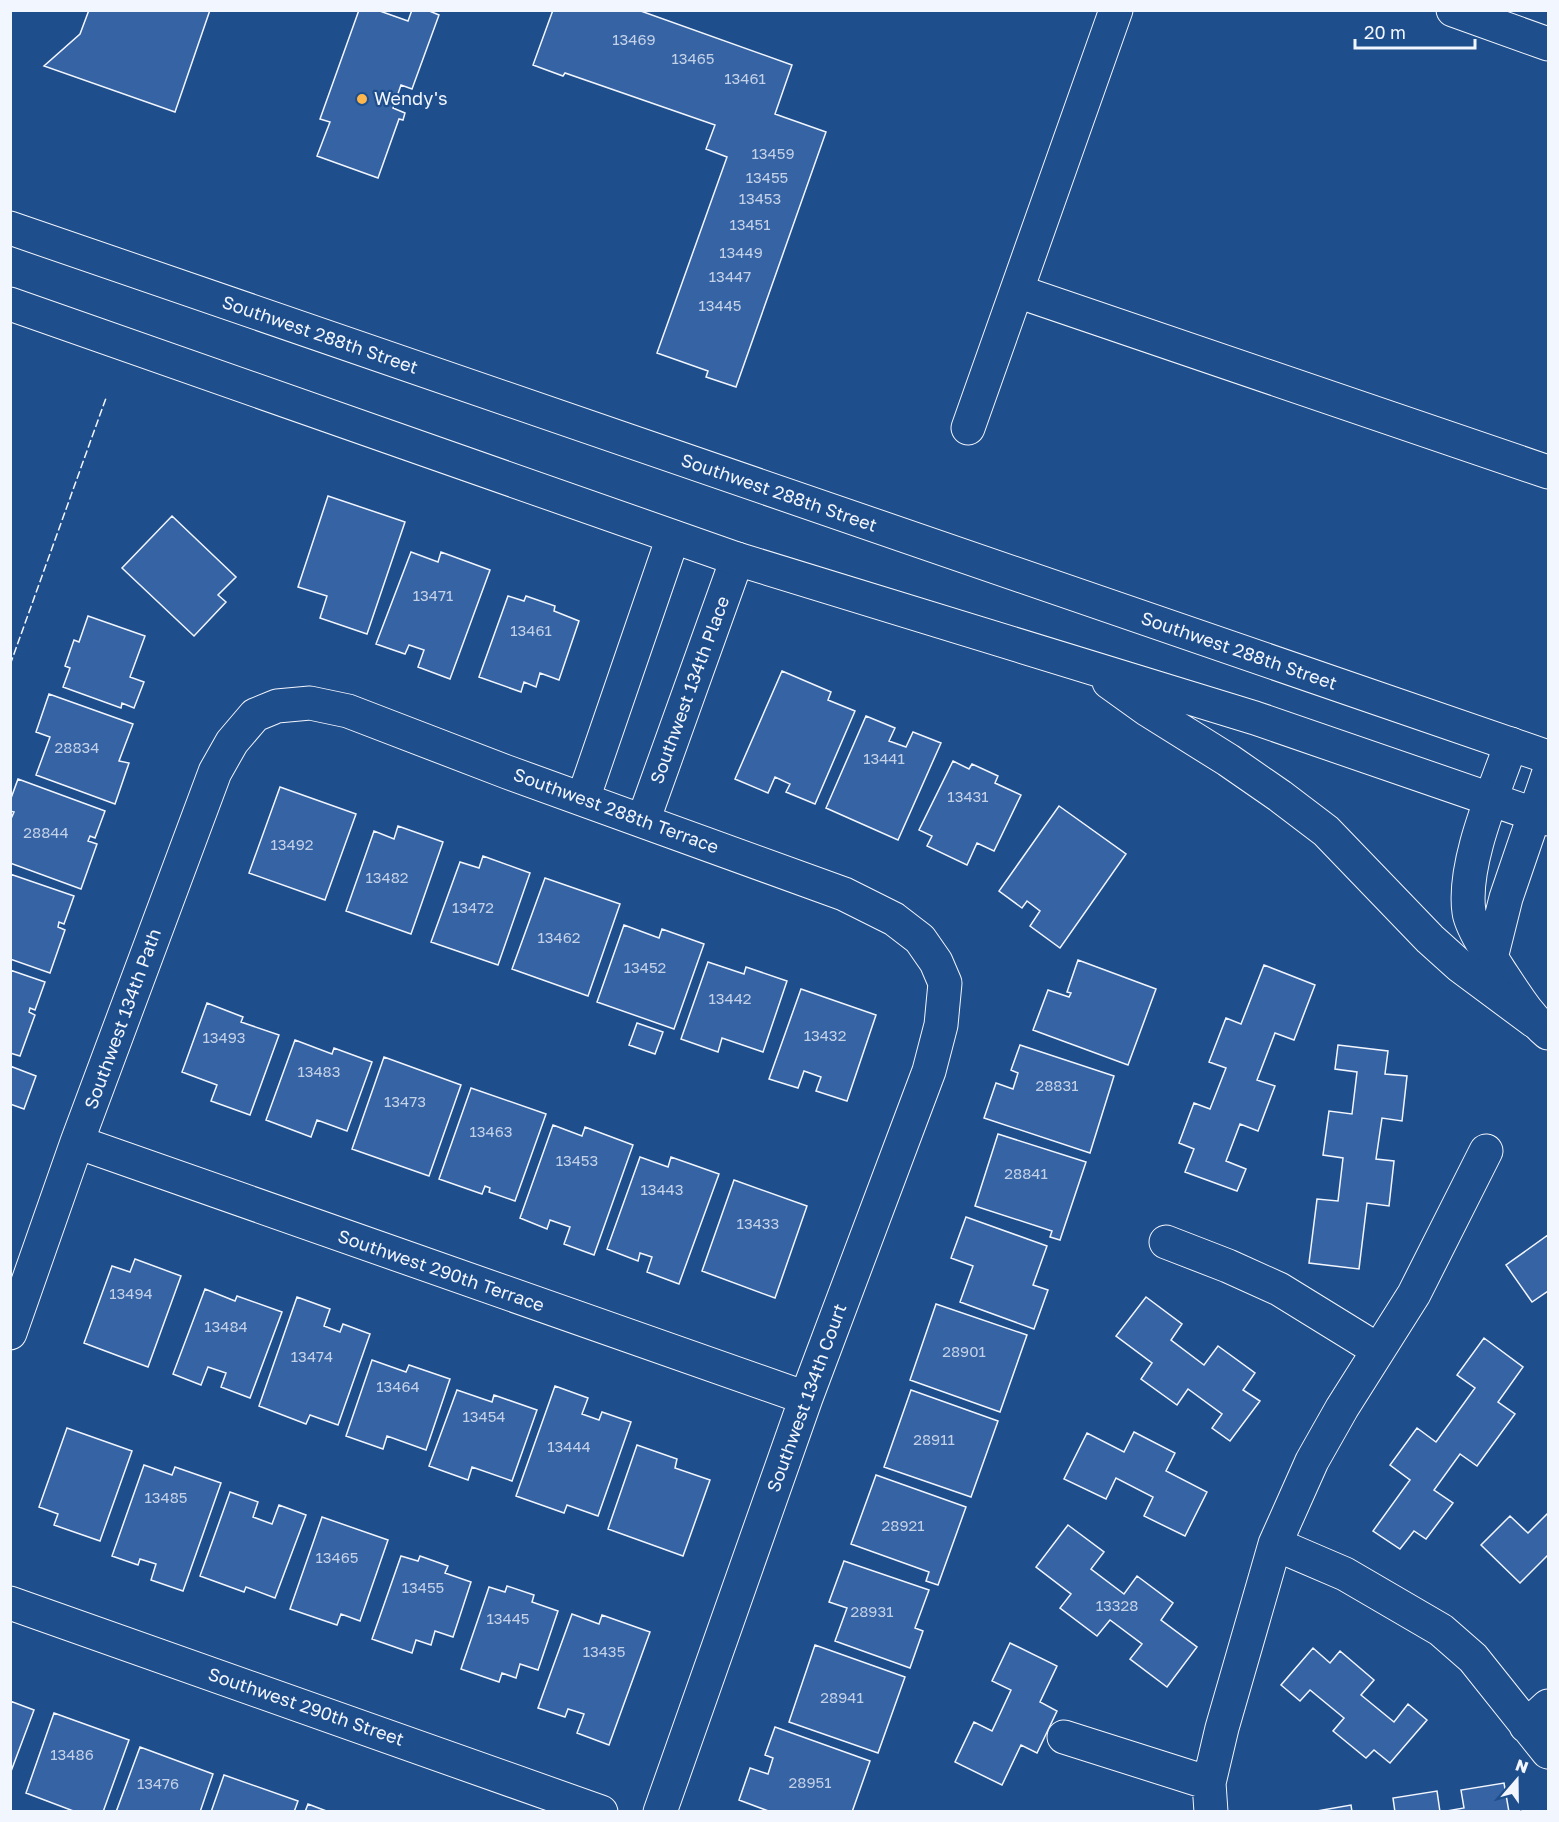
<svg xmlns="http://www.w3.org/2000/svg" width="1559" height="1822" font-family="'Golos Text',sans-serif">
<style>
.building{fill:#3563a3;stroke:#f2f6ff;stroke-width:1.5}
.lines{fill:none;stroke-linecap:round;stroke-linejoin:round}
.street-casing{stroke:#f2f6ff;stroke-width:35}
.secondary-casing{stroke:#f2f6ff;stroke-width:35}
.street{stroke:#1f4e8c;stroke-width:33}
.secondary{stroke:#1f4e8c;stroke-width:33}
.fence{stroke:#f2f6ff;stroke-width:1.5;stroke-dasharray:8 3;stroke-linecap:butt}
.poi-dot{fill:#ffb74d;stroke:#1f4e8c;stroke-width:2}
.labels{text-anchor:middle;stroke-width:4.5;stroke-linejoin:round;paint-order:stroke}
.number-label{font-size:15px;fill:#c3d1e8}
.poi-label{font-size:18px;fill:#f2f6ff;stroke:#1f4e8c;text-anchor:start}
.street-label{font-size:18px;fill:#f2f6ff;stroke:#1f4e8c}
</style>
<rect width="100%" height="100%" fill="#1f4e8c"/>
<path class="building" d="M 89,10 L 210,10 L 175,112 L 44,66 L 80,34 Z
M 359,10 L 377,10 L 408,21 L 412,10 L 427,10 L 439,15 L 412,89 L 401,85 L 393,108 L 405,113 L 403,120 L 399,119 L 378,178 L 317,156 L 330,122 L 320,119 Z
M 553,10 L 638,10 L 792,65 L 775,114 L 826,132 L 736,387 L 706,377 L 708,371 L 657,353 L 727,157 L 706,149 L 715,125 L 565,73 L 563,76 L 533,65 Z
M 328,496 L 405,522 L 367,634 L 320,618 L 327,596 L 298,587 Z
M 172,516 L 236,577 L 218,595 L 226,602 L 194,636 L 122,568 Z
M 411,552 L 438,562 L 441,552 L 490,570 L 450,679 L 418,667 L 424,650 L 409,645 L 405,654 L 376,644 Z
M 508,596 L 524,601 L 526,596 L 555,606 L 554,611 L 579,621 L 559,680 L 540,673 L 536,687 L 524,682 L 521,692 L 479,677 Z
M 88,616 L 145,636 L 130,677 L 144,682 L 134,708 L 122,703 L 121,708 L 63,687 L 70,668 L 65,666 L 74,640 L 79,642 Z
M 782,671 L 831,692 L 828,700 L 855,711 L 815,804 L 786,792 L 790,784 L 775,777 L 768,793 L 735,779 Z
M 49,694 L 133,724 L 119,761 L 129,763 L 115,804 L 36,775 L 50,737 L 36,732 Z
M 866,716 L 895,728 L 889,741 L 906,747 L 913,732 L 941,743 L 898,840 L 826,808 Z
M 953,761 L 969,769 L 972,764 L 998,776 L 995,783 L 1021,795 L 994,851 L 977,843 L 967,865 L 927,846 L 932,836 L 919,830 Z
M 18,779 L 105,811 L 95,838 L 90,836 L 88,841 L 97,844 L 81,889 L 10,863 L 10,821 L 14,812 L 10,811 L 10,801 Z
M 280,787 L 356,814 L 325,900 L 249,873 Z
M 1059,806 L 1126,854 L 1060,948 L 1030,926 L 1040,911 L 1027,901 L 1022,908 L 999,891 Z
M 398,826 L 443,842 L 411,934 L 346,911 L 374,831 L 394,839 Z
M 483,856 L 530,873 L 498,965 L 431,942 L 460,862 L 479,868 Z
M 10,874 L 74,896 L 64,924 L 59,922 L 58,927 L 65,930 L 50,973 L 10,959 Z
M 545,878 L 620,904 L 588,996 L 512,969 Z
M 624,925 L 659,938 L 662,929 L 704,944 L 674,1029 L 597,1002 Z
M 1078,960 L 1156,989 L 1128,1065 L 1033,1030 L 1048,990 L 1069,997 L 1071,993 L 1067,992 Z
M 708,962 L 744,974 L 746,967 L 787,981 L 763,1052 L 722,1038 L 718,1052 L 681,1039 Z
M 1264,965 L 1315,985 L 1294,1040 L 1275,1033 L 1257,1080 L 1275,1086 L 1258,1131 L 1240,1124 L 1226,1161 L 1246,1169 L 1237,1191 L 1185,1172 L 1194,1149 L 1179,1143 L 1194,1103 L 1210,1109 L 1226,1068 L 1209,1062 L 1226,1018 L 1241,1024 Z
M 10,970 L 45,982 L 35,1010 L 30,1008 L 29,1012 L 35,1015 L 20,1056 L 10,1053 Z
M 801,989 L 876,1015 L 847,1101 L 816,1091 L 821,1077 L 804,1071 L 798,1088 L 769,1079 Z
M 207,1003 L 243,1017 L 241,1022 L 279,1035 L 250,1115 L 211,1101 L 217,1085 L 182,1072 Z
M 637,1023 L 663,1032 L 655,1054 L 629,1045 Z
M 295,1040 L 332,1054 L 334,1048 L 372,1062 L 347,1131 L 317,1120 L 311,1137 L 266,1120 Z
M 1020,1045 L 1114,1076 L 1090,1153 L 984,1118 L 996,1083 L 1013,1089 L 1018,1073 L 1011,1070 Z
M 1338,1045 L 1388,1051 L 1385,1074 L 1407,1076 L 1402,1121 L 1382,1118 L 1376,1159 L 1394,1161 L 1389,1206 L 1367,1203 L 1359,1269 L 1309,1263 L 1317,1199 L 1338,1201 L 1343,1158 L 1323,1155 L 1329,1111 L 1352,1114 L 1357,1072 L 1335,1069 Z
M 384,1057 L 461,1085 L 429,1176 L 352,1149 Z
M 10,1066 L 36,1076 L 24,1109 L 10,1104 Z
M 471,1088 L 546,1114 L 515,1201 L 489,1192 L 490,1188 L 485,1186 L 482,1194 L 439,1179 Z
M 553,1125 L 582,1136 L 585,1127 L 633,1145 L 594,1255 L 564,1244 L 570,1227 L 550,1220 L 547,1229 L 520,1218 Z
M 998,1134 L 1086,1162 L 1060,1240 L 1050,1237 L 1052,1231 L 975,1206 Z
M 640,1157 L 668,1167 L 671,1157 L 719,1174 L 679,1284 L 647,1272 L 652,1257 L 640,1253 L 638,1261 L 607,1249 Z
M 734,1180 L 807,1206 L 775,1298 L 702,1271 Z
M 966,1217 L 1047,1246 L 1033,1285 L 1048,1290 L 1034,1329 L 960,1302 L 973,1266 L 951,1258 Z
M 1548,1235 L 1548,1291 L 1532,1302 L 1506,1265 Z
M 135,1259 L 181,1276 L 148,1367 L 84,1343 L 112,1266 L 130,1272 Z
M 205,1289 L 235,1301 L 237,1296 L 282,1312 L 250,1398 L 221,1387 L 226,1373 L 208,1367 L 201,1385 L 173,1374 Z
M 297,1297 L 330,1309 L 324,1326 L 340,1332 L 343,1324 L 370,1334 L 338,1425 L 310,1415 L 306,1424 L 259,1406 Z
M 1146,1297 L 1182,1324 L 1171,1340 L 1204,1365 L 1218,1346 L 1255,1373 L 1243,1390 L 1260,1401 L 1230,1441 L 1212,1428 L 1222,1414 L 1188,1389 L 1177,1405 L 1141,1379 L 1152,1363 L 1116,1336 Z
M 936,1304 L 1027,1335 L 1000,1412 L 910,1380 Z
M 1484,1338 L 1523,1367 L 1498,1402 L 1515,1414 L 1477,1466 L 1460,1454 L 1434,1490 L 1453,1503 L 1426,1539 L 1414,1531 L 1400,1549 L 1373,1531 L 1410,1480 L 1390,1465 L 1417,1428 L 1436,1442 L 1475,1388 L 1457,1375 Z
M 372,1360 L 406,1372 L 409,1365 L 450,1379 L 426,1450 L 387,1436 L 383,1449 L 346,1436 Z
M 555,1386 L 588,1398 L 582,1414 L 599,1420 L 602,1412 L 631,1422 L 598,1516 L 567,1505 L 564,1513 L 516,1496 Z
M 457,1390 L 492,1402 L 494,1395 L 537,1410 L 512,1481 L 472,1467 L 468,1480 L 429,1466 Z
M 911,1390 L 998,1421 L 971,1497 L 884,1467 Z
M 67,1428 L 132,1451 L 100,1541 L 54,1525 L 58,1514 L 39,1507 Z
M 1134,1432 L 1175,1453 L 1166,1471 L 1207,1492 L 1185,1536 L 1144,1516 L 1153,1497 L 1116,1478 L 1106,1499 L 1064,1479 L 1087,1433 L 1124,1452 Z
M 637,1445 L 677,1459 L 675,1468 L 710,1480 L 683,1556 L 608,1529 Z
M 144,1465 L 172,1475 L 175,1467 L 221,1483 L 183,1591 L 151,1580 L 156,1564 L 140,1559 L 138,1565 L 112,1556 Z
M 876,1475 L 966,1507 L 938,1585 L 926,1581 L 929,1572 L 851,1544 Z
M 230,1492 L 258,1502 L 253,1517 L 272,1524 L 279,1505 L 306,1515 L 275,1598 L 246,1587 L 244,1592 L 200,1576 Z
M 1548,1513 L 1548,1555 L 1520,1583 L 1481,1545 L 1510,1516 L 1528,1533 Z
M 322,1517 L 388,1540 L 360,1621 L 341,1614 L 337,1625 L 290,1609 Z
M 1068,1525 L 1104,1552 L 1091,1569 L 1124,1594 L 1137,1576 L 1173,1603 L 1161,1620 L 1197,1647 L 1167,1687 L 1130,1659 L 1142,1644 L 1110,1620 L 1097,1636 L 1060,1608 L 1071,1594 L 1036,1567 Z
M 401,1556 L 418,1561 L 420,1556 L 448,1566 L 445,1573 L 471,1582 L 453,1637 L 435,1631 L 431,1645 L 416,1640 L 412,1653 L 372,1639 Z
M 844,1561 L 929,1590 L 915,1628 L 923,1631 L 910,1668 L 835,1641 L 847,1608 L 829,1602 Z
M 507,1586 L 534,1595 L 532,1602 L 558,1611 L 538,1670 L 520,1664 L 516,1678 L 502,1673 L 499,1682 L 461,1669 L 489,1587 L 505,1592 Z
M 572,1614 L 599,1624 L 602,1615 L 650,1632 L 609,1745 L 577,1733 L 584,1714 L 568,1709 L 565,1717 L 538,1708 Z
M 1010,1643 L 1057,1666 L 1040,1702 L 1057,1711 L 1037,1753 L 1021,1745 L 1002,1785 L 955,1762 L 974,1722 L 992,1731 L 1011,1690 L 992,1681 Z
M 815,1645 L 905,1677 L 878,1753 L 789,1722 Z
M 1313,1648 L 1330,1663 L 1340,1651 L 1374,1680 L 1361,1695 L 1394,1722 L 1408,1704 L 1427,1720 L 1390,1763 L 1374,1750 L 1366,1758 L 1333,1731 L 1344,1718 L 1310,1690 L 1300,1701 L 1281,1685 Z
M 10,1701 L 34,1710 L 10,1774 Z
M 54,1713 L 129,1740 L 103,1812 L 76,1812 L 26,1793 Z
M 775,1727 L 870,1761 L 852,1812 L 771,1812 L 739,1800 L 750,1768 L 768,1774 L 773,1758 L 765,1755 Z
M 140,1747 L 213,1774 L 200,1812 L 116,1812 Z
M 224,1775 L 298,1801 L 294,1812 L 211,1812 Z
M 1504,1783 L 1509,1812 L 1441,1812 L 1464,1808 L 1461,1790 Z
M 1437,1791 L 1440,1812 L 1395,1812 L 1393,1798 Z
M 308,1804 L 329,1812 L 305,1812 Z
M 1351,1805 L 1352,1812 L 1311,1812 Z"/>
<g class="lines">
<g class="street-casing">
<path id="street" d="M 1453,10 L 1548,44
M 1017,291 L 1548,472
M 968,428 L 1116,10
M 1511,744 C 1495,790 1462,864 1469,912 C 1471,928 1494,962 1503,976 C 1517,997 1529,1017 1548,1033
M 583,799 L 673,537
M 643,821 L 737,559
M 1491,958 L 1506,898 L 1548,775
M 77,1142 L 806,1398
M 1166,1242 L 1228,1266 L 1279,1289 L 1378,1350
M 10,1333 L 77,1142 L 215,772 L 232,742 L 255,715 L 277,706 L 310,703 L 348,711 L 507,772 L 844,894 L 894,919 L 920,939 L 936,962 L 945,983 L 941,1025 L 929,1071 L 806,1398 L 660,1812
M 1275,1544 L 1345,1574 L 1441,1630 L 1473,1658 L 1548,1752
M 10,1603 L 601,1812
M 1526,1726 L 1548,1706
M 1064,1737 L 1209,1783
M 1211,1812 L 1209,1783 L 1222,1728 L 1275,1544 L 1312,1461 L 1342,1408 L 1414,1294 L 1486,1151"/>
</g>
<g class="secondary-casing">
<path id="secondary" d="M 10,228 L 1548,757
M 10,304 L 737,559 L 1255,718 L 1548,819
M 1109,682 L 1148,710 L 1228,760 L 1280,796 L 1326,831 L 1430,939 L 1460,966 L 1534,1021"/>
</g>
<use href="#street" class="street"/>
<use href="#secondary" class="secondary"/>
<path class="fence" d="M 10,665 L 106,398"/>
</g>
<circle class="poi-dot" cx="362" cy="99" r="6"/>
<g class="labels">
<g class="number-label">
<text x="634" y="45">13469</text>
<text x="693" y="64">13465</text>
<text x="745" y="84">13461</text>
<text x="773" y="159">13459</text>
<text x="767" y="183">13455</text>
<text x="760" y="204">13453</text>
<text x="750" y="230">13451</text>
<text x="741" y="258">13449</text>
<text x="730" y="282">13447</text>
<text x="720" y="311">13445</text>
<text x="433" y="601">13471</text>
<text x="531" y="636">13461</text>
<text x="77" y="753">28834</text>
<text x="884" y="764">13441</text>
<text x="968" y="802">13431</text>
<text x="46" y="838">28844</text>
<text x="292" y="850">13492</text>
<text x="387" y="883">13482</text>
<text x="473" y="913">13472</text>
<text x="559" y="943">13462</text>
<text x="645" y="973">13452</text>
<text x="730" y="1004">13442</text>
<text x="825" y="1041">13432</text>
<text x="224" y="1043">13493</text>
<text x="319" y="1077">13483</text>
<text x="1057" y="1091">28831</text>
<text x="405" y="1107">13473</text>
<text x="491" y="1137">13463</text>
<text x="577" y="1166">13453</text>
<text x="1026" y="1179">28841</text>
<text x="662" y="1195">13443</text>
<text x="758" y="1229">13433</text>
<text x="131" y="1299">13494</text>
<text x="226" y="1332">13484</text>
<text x="964" y="1357">28901</text>
<text x="312" y="1362">13474</text>
<text x="398" y="1392">13464</text>
<text x="484" y="1422">13454</text>
<text x="934" y="1445">28911</text>
<text x="569" y="1452">13444</text>
<text x="166" y="1503">13485</text>
<text x="903" y="1531">28921</text>
<text x="337" y="1563">13465</text>
<text x="423" y="1593">13455</text>
<text x="1117" y="1611">13328</text>
<text x="872" y="1617">28931</text>
<text x="508" y="1624">13445</text>
<text x="604" y="1657">13435</text>
<text x="842" y="1703">28941</text>
<text x="72" y="1760">13486</text>
<text x="810" y="1788">28951</text>
<text x="158" y="1789">13476</text>
</g>
<g class="poi-label">
<text x="374" y="105">Wendy's</text>
</g>
<g class="street-label">
<text transform="translate(320 335) rotate(19)" y="6">Southwest 288th Street</text>
<text transform="translate(779 493) rotate(19)" y="6">Southwest 288th Street</text>
<text transform="translate(1239 651) rotate(19)" y="6">Southwest 288th Street</text>
<text transform="translate(690 690) rotate(-70)" y="6">Southwest 134th Place</text>
<text transform="translate(616 811) rotate(20)" y="6">Southwest 288th Terrace</text>
<text transform="translate(123 1019) rotate(-70)" y="6">Southwest 134th Path</text>
<text transform="translate(441 1271) rotate(19)" y="6">Southwest 290th Terrace</text>
<text transform="translate(807 1398) rotate(-70)" y="6">Southwest 134th Court</text>
<text transform="translate(306 1707) rotate(19)" y="6">Southwest 290th Street</text>
</g>
</g>
<rect width="1559" height="1822" fill="none" stroke="#f2f6ff" stroke-width="24"/>
<g transform="translate(1517 1780) rotate(20)" stroke="#1f4e8c" stroke-width="4.5" paint-order="stroke">
<path d="M0-4.5L10 22L0 15L-10 22Z" fill="#f2f6ff"/>
<text y="-9" font-size="16" font-weight="bold" text-anchor="middle" fill="#f2f6ff">N</text>
</g>
<path d="M1355 39v9h120v-9" fill="none" stroke="#f2f6ff" stroke-width="3"/>
<text x="1364" y="39" font-size="18" fill="#f2f6ff" stroke="#1f4e8c" stroke-width="4.5" paint-order="stroke">20 m</text>
</svg>
